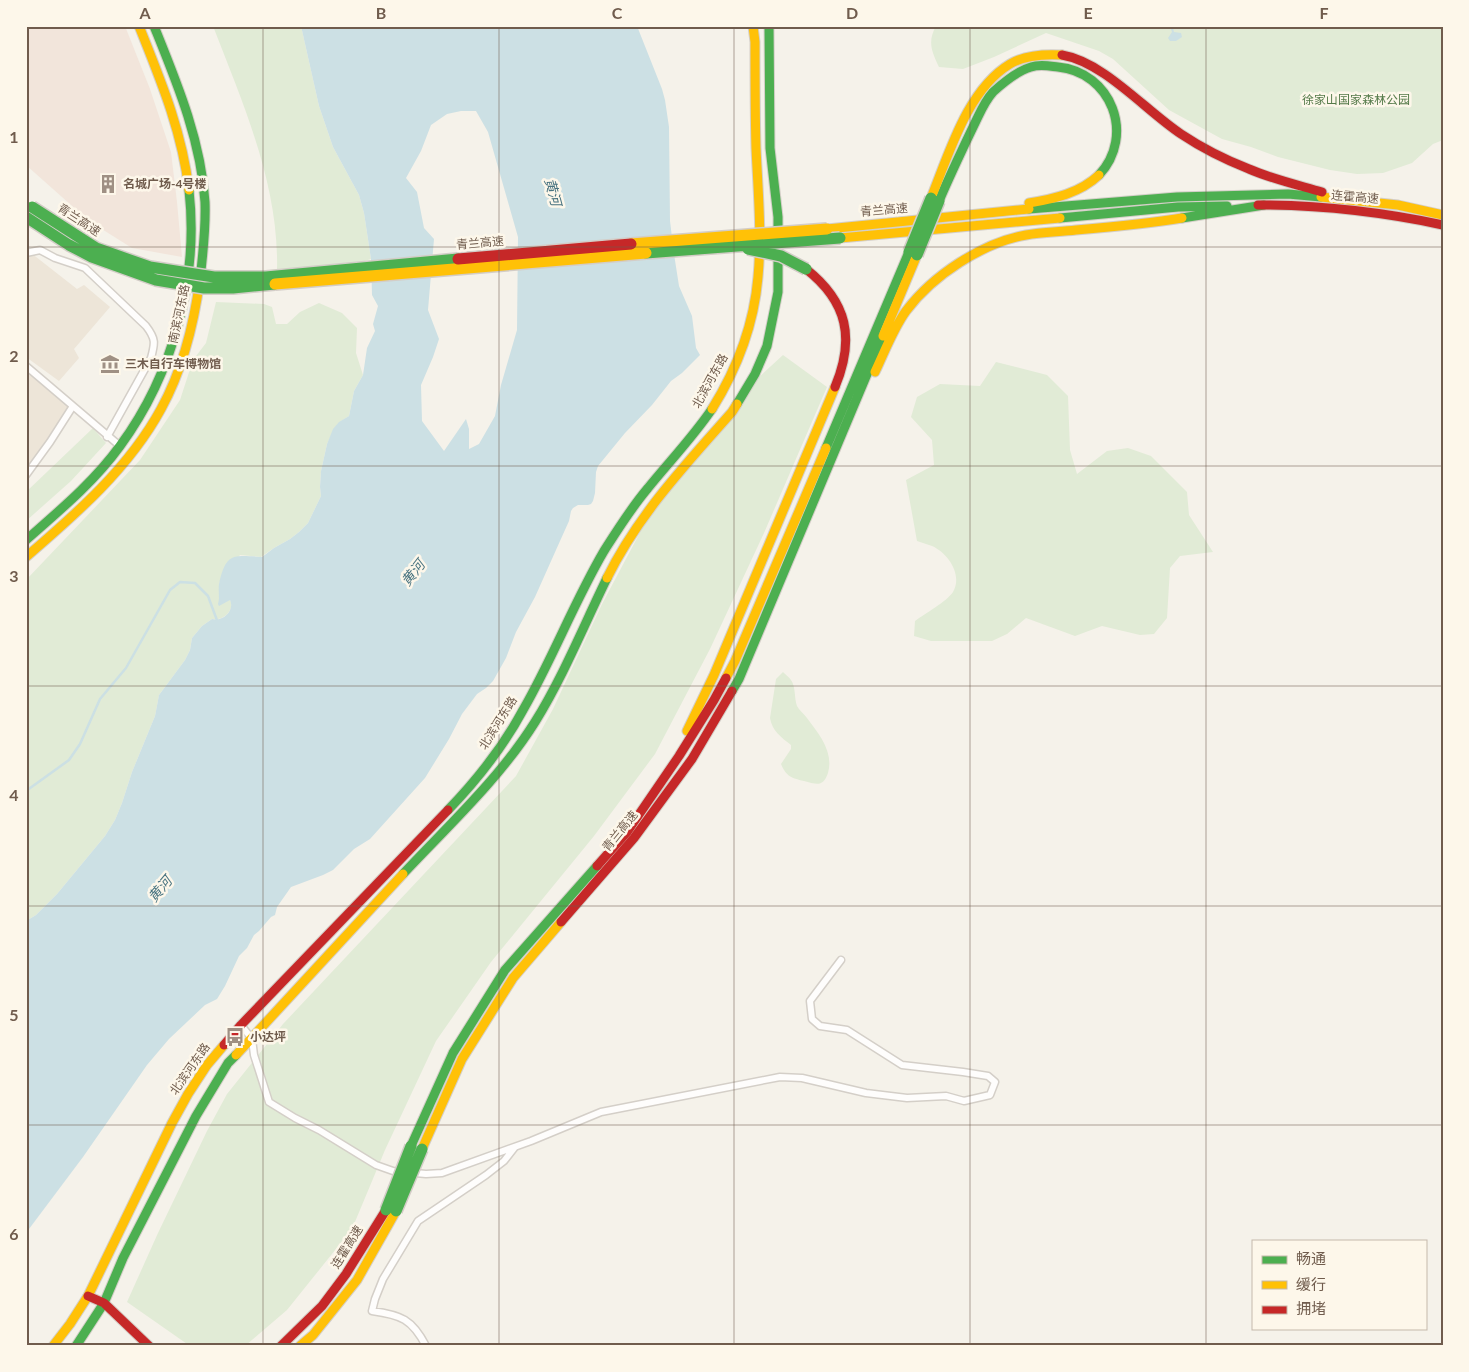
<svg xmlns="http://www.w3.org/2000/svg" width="1469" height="1372" font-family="Lato,'Noto Sans SC',sans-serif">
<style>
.residential{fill:#ede5d8}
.commercial{fill:#f2e5db}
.green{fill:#e1ebd6}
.water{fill:#cce0e4;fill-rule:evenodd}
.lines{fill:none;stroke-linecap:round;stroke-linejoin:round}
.stream{stroke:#cce0e4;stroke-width:2.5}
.street-casing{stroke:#d4cfc8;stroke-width:9}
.fast-casing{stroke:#d4cfc8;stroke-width:11}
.slow-casing{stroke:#d4cfc8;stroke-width:11}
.jam-casing{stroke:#d4cfc8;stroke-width:11}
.street{stroke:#fefdfc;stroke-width:6}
.fast{stroke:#4caf50;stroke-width:9}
.slow{stroke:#ffc107;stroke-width:9}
.jam{stroke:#c62828;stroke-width:9}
.fast-bridge-casing{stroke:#d3cdc7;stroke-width:14;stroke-linecap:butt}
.slow-bridge-casing{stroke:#d3cdc7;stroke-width:14;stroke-linecap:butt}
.jam-bridge-casing{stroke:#d3cdc7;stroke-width:14;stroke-linecap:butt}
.fast-bridge{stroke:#4caf50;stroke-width:11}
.slow-bridge{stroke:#ffc107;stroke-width:11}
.jam-bridge{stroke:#c62828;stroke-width:11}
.grid{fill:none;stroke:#705c4d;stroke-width:1;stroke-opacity:0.55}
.labels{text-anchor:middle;stroke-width:5;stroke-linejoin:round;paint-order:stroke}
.park-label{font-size:12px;fill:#547a49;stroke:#fdf7ea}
.poi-label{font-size:12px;font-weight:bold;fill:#705c4d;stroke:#fdf7ea;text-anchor:start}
.street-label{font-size:12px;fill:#705c4d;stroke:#fdf7ea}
.water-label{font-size:14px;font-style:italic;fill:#497481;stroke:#fdf7ea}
.neatline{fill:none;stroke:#705c4d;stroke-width:2}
.grid-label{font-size:16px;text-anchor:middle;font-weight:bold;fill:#705c4d}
</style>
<rect width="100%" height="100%" fill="#f5f2ea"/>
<path class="residential" d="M 31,253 L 77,289 L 84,285 L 110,307 L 74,349 L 79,358 L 59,381 L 26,357 L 26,258 Z
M 26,369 L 72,409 L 26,480 Z"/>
<path class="commercial" d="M 26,26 L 125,26 L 150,89 L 171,152 L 177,202 L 182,257 L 132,248 L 89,221 L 26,165 Z"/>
<path class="green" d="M 213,26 L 301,26 L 319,106 L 333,147 L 359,195 L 364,213 L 371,259 L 349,266 L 277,269 C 279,184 243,104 213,26 Z
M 936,26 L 1443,26 L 1443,140 L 1433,144 L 1412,163 L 1383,173 L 1357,174 L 1330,170 L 1278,157 L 1251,147 L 1222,139 L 1169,110 L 1113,59 L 1099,51 L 1046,33 L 994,57 L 963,69 L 939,67 C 932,52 927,42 936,26 Z
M 216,302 L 264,304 L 272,307 L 276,324 L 287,324 L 300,312 L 319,303 L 342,313 L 357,328 L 356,353 L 363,375 L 354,391 L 349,416 L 340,422 L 334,429 L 327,444 L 321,471 L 320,487 L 321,496 L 308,523 L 299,532 L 290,539 L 274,548 L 261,557 L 240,555 L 221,580 L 219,584 L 219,601 L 230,600 C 236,610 222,622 212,619 L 202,626 L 192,638 L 190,650 L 185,660 L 159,695 L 155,716 L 132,772 L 122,803 L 115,820 L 105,836 L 57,894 L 36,915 L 26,921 L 26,580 L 140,460 L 180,400 L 193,360 L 206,343 Z
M 783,355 L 827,387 L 764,533 L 710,649 L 655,754 L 594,836 L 491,962 L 436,1041 L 385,1150 L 352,1229 L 287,1310 L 245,1346 L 190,1346 L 127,1302 L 158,1233 L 207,1131 L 227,1094 L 283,1024 L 516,776 L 553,709 L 602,604 L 644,525 L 745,390 Z
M 996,362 L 1047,375 L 1068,396 L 1070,450 L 1077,474 L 1107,451 L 1128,448 L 1151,456 L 1187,492 L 1189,515 L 1213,552 L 1180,556 L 1170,568 L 1167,618 L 1154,634 L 1140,635 L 1102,626 L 1075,636 L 1026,618 L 1007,634 L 992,641 L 931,641 L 914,636 L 915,621 C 926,613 946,602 953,592 C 963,575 948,553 932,546 C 927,544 922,543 917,541 L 906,480 L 934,465 L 932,440 L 911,417 L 917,397 L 940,384 L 980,386 Z
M 93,428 L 106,443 L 71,481 L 26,521 L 26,492 Z
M 783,672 C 785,674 789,677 791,680 C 796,687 794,698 797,706 C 799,710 804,714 807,718 C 819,734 834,752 828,773 C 823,788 816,784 804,781 C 791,778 786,776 781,764 L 791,749 L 791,745 C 782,738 772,731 770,718 L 776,679 Z"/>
<path class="water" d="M 301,26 L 637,26 L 662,89 L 665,100 L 669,127 L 670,221 L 674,254 L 679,286 L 692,316 L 696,348 L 700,355 L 682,373 L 671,381 L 652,405 L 625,433 L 598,466 L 596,472 L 595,493 L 593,501 L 591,504 L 588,505 L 578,505 L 573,508 L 571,511 L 569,521 L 560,541 L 535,597 L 516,632 L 506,658 L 493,681 L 486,688 L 477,694 L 462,714 L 449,739 L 425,778 L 370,839 L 354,849 L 333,870 L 323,875 L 291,887 L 277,907 L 275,915 L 271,917 L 259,931 L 254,935 L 247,948 L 239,956 L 225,986 L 217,999 L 205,1005 L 169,1039 L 147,1065 L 83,1157 L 26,1233 L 26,921 L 36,915 L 57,894 L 105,836 L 115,820 L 122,803 L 132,772 L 155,716 L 159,695 L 185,660 L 190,650 L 192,638 L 202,626 L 212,619 C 223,622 235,610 230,600 L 219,606 L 218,604 C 220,598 218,591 219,584 C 226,553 232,555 262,557 L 274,548 L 290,539 L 299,532 L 308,523 L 321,496 L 320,487 L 321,471 L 327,444 L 333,429 L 339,422 L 349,416 L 354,391 L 363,375 L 367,348 L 375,331 L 373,324 L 378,306 L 372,295 L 371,259 L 364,213 L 359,195 L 333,147 L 319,106 ZM 461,111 L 476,111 L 488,132 L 518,237 L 517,330 L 501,385 L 495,416 L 479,444 L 469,449 L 469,429 L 466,419 L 444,451 L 422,421 L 421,385 L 433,357 L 439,339 L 428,310 L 434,239 L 424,228 L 417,192 L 406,178 L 421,151 L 431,125 L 447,114 Z
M 1165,26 L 1175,26 L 1173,28 L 1174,32 L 1181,33 L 1182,37 L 1176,41 L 1170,41 L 1168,38 L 1172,32 L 1171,29 Z"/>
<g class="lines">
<path class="stream" d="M 26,791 L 69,760 L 80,744 L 100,699 L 126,668 L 170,590 L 180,582 L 195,583 L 208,596 L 218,623"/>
<g class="street-casing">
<path id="street" d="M 26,253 L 40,250 L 55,258 L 85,268 L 146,326 C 156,339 155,343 151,358 L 107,437
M 26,366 L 73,406 L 50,442 L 26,475
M 73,406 L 120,446
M 241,1025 L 252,1039 L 254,1055 L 269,1102 L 295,1118 L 319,1130 L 376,1165 L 393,1171 L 426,1174 L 442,1173 L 531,1141 L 601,1112 L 780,1077 L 802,1078 L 866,1093 L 907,1098 L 946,1096 L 964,1101 L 990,1095 L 995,1082 L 988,1076 L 963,1072 L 902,1065 L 847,1030 L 820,1026 L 812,1019 L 810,1001 L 841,960
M 426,1346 C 412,1319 401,1315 372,1311 L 375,1299 L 383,1279 L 418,1221 L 486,1175 L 504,1161 L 515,1147"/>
</g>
<g class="fast-casing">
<path id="fast" d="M 154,26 C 177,83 201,140 205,202 C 206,228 203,254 200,279
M 939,201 C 950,175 962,150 974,125 C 980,113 984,102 993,92 C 1004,82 1017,71 1031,67 C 1040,64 1049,66 1058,67 C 1111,72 1136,135 1099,175
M 1029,209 L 1177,197 L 1288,194 L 1321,197
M 1060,218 L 1178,207 L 1227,206
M 1182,218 L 1264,205
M 737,404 L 755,374 L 767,346 L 778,292 L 778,217 L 770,148 L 769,26
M 826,448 L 909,252
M 26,540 C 59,511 94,482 120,446 C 173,374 199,279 189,190
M 732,691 L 739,679 L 883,336
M 448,810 C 477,780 503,747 523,710 C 553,658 574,602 604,551 C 618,529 631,508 648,488 C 669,462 693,437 712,409
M 403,874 C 448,826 500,778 535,722 C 563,677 584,625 607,578
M 411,1146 L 453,1053 L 505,970 L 597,866
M 76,1346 L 104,1303 L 123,1258 L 196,1116 L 228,1063 L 236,1055"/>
</g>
<g class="slow-casing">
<path id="slow" d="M 139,26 C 161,81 182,131 189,190
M 1321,197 L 1398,205 L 1443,215
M 931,198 C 949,154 967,90 1010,64 C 1025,55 1045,54 1062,55
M 1029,203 C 1054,199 1080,193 1099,175
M 827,229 L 1029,209
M 840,238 L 1060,218
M 883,336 L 917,255
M 875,372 C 885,351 893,329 906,311 C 933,275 982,243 1026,235 C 1042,232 1059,232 1076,230 C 1111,227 1146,224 1182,218
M 712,409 C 737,369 754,324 758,277 C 762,234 758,191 756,148 C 755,113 755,77 755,42 L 753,26
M 26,557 C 76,514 129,468 161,409 C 183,369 194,324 200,279
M 607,578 C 638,515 686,464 732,412 L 737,404
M 726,678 L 735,661 L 826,448
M 687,731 L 714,675 L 835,387
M 236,1055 L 403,874
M 422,1149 L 462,1059 L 513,978 L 561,922
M 53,1346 L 70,1324 L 88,1296 L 172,1123 L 188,1094 L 207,1065 L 224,1045
M 300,1346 L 313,1335 L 357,1280 L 396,1211"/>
</g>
<g class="jam-casing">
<path id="jam" d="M 1062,55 C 1104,62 1146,111 1181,134 C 1202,148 1226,160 1249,169 C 1272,179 1298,185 1322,192
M 1258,205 C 1321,205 1382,212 1443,225
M 806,269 C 848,302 855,339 835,387
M 597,866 L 627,832 L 679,756 L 714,700 L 726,678
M 561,922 L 634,838 L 692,759 L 732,691
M 224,1045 L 241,1025 L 448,810
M 88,1296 L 104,1303 L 149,1346
M 281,1346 L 322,1306 L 346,1274 L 386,1210"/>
</g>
<use href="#street" class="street"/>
<use href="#fast" class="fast"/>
<use href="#slow" class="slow"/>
<use href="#jam" class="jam"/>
<g class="fast-bridge-casing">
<path id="fast-bridge" d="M 32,207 L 96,248 L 150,267 L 214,277 L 266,277 L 458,259
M 26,217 L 69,245 L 92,257 L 156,280 L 204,288 L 233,288 L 275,284
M 748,249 L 781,256 L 806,269
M 909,252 L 931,198
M 646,253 L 840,238
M 917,255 L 939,201
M 386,1210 L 411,1146
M 396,1211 L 422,1149"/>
</g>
<g class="slow-bridge-casing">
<path id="slow-bridge" d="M 631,244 L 827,229
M 275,284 L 646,253"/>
</g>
<g class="jam-bridge-casing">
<path id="jam-bridge" d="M 458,259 L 631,244"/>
</g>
<use href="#fast-bridge" class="fast-bridge"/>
<use href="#slow-bridge" class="slow-bridge"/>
<use href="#jam-bridge" class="jam-bridge"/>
</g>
<path class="grid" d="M 263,26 L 263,1346M 499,26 L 499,1346M 734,26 L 734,1346M 970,26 L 970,1346M 1206,26 L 1206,1346M 26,247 L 1443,247M 26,466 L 1443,466M 26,686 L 1443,686M 26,906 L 1443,906M 26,1125 L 1443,1125"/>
<defs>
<g id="building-bare" transform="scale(1.5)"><path d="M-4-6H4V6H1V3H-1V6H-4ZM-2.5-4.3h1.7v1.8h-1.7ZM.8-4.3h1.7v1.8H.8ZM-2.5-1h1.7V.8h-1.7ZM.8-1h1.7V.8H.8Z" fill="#9f9084" stroke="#fdf7ea" stroke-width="2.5" paint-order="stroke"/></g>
<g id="museum-bare" transform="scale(1.5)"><path d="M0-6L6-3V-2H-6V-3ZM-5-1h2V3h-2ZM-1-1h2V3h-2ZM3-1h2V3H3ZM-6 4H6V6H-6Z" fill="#9f9084" stroke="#fdf7ea" stroke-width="2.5" paint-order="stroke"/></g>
<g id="bus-bare" transform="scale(1.5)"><path d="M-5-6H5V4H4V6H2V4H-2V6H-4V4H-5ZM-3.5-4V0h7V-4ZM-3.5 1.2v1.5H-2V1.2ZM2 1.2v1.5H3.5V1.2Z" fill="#9f9084" stroke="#fdf7ea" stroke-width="2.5" paint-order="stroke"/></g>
</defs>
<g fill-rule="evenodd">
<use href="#building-bare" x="108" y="184"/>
<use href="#museum-bare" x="110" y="364"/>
<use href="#bus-bare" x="235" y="1037"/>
</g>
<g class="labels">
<g class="park-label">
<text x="1356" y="104">徐家山国家森林公园</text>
</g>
<g class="poi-label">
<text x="123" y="188">名城广场-4号楼</text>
<text x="125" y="368">三木自行车博物馆</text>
<text x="250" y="1041">小达坪</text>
</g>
<g class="street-label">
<text transform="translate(1355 197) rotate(5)" y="4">连霍高速</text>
<text transform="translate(884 210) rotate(-5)" y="4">青兰高速</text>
<text transform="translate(79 220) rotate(33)" y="4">青兰高速</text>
<text transform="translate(480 243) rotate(-5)" y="4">青兰高速</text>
<text transform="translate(179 314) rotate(-78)" y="4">南滨河东路</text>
<text transform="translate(710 381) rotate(-61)" y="4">北滨河东路</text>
<text transform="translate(498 723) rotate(-58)" y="4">北滨河东路</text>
<text transform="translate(620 831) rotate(-51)" y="4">青兰高速</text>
<text transform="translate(190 1069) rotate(-55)" y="4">北滨河东路</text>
<text transform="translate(347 1247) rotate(-58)" y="4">连霍高速</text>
</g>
<g class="water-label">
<text transform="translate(553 192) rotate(75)" y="5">黄河</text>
<text transform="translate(413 573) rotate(-52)" y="5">黄河</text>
<text transform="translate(160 889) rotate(-50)" y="5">黄河</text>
</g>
</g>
<rect width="1469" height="1372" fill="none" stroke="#fdf7ea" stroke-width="55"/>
<rect x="1252" y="1240" width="175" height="90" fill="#fdf7ea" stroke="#c5b9ab"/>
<rect x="1262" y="1256" width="25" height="8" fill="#4caf50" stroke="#c5b9ab"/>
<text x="1296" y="1264" font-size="15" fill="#705c4d">畅通</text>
<rect x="1262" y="1281" width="25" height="8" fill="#ffc107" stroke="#c5b9ab"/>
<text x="1296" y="1290" font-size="15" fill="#705c4d">缓行</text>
<rect x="1262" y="1306" width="25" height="8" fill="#c62828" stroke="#c5b9ab"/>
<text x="1296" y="1314" font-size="15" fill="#705c4d">拥堵</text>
<rect x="28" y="28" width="1414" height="1316" class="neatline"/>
<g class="grid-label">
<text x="145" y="19">A</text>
<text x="381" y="19">B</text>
<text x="617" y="19">C</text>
<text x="852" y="19">D</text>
<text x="1088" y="19">E</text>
<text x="1324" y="19">F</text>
<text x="14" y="143">1</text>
<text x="14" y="362">2</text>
<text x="14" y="582">3</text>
<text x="14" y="801">4</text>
<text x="14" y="1021">5</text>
<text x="14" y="1240">6</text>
</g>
</svg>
